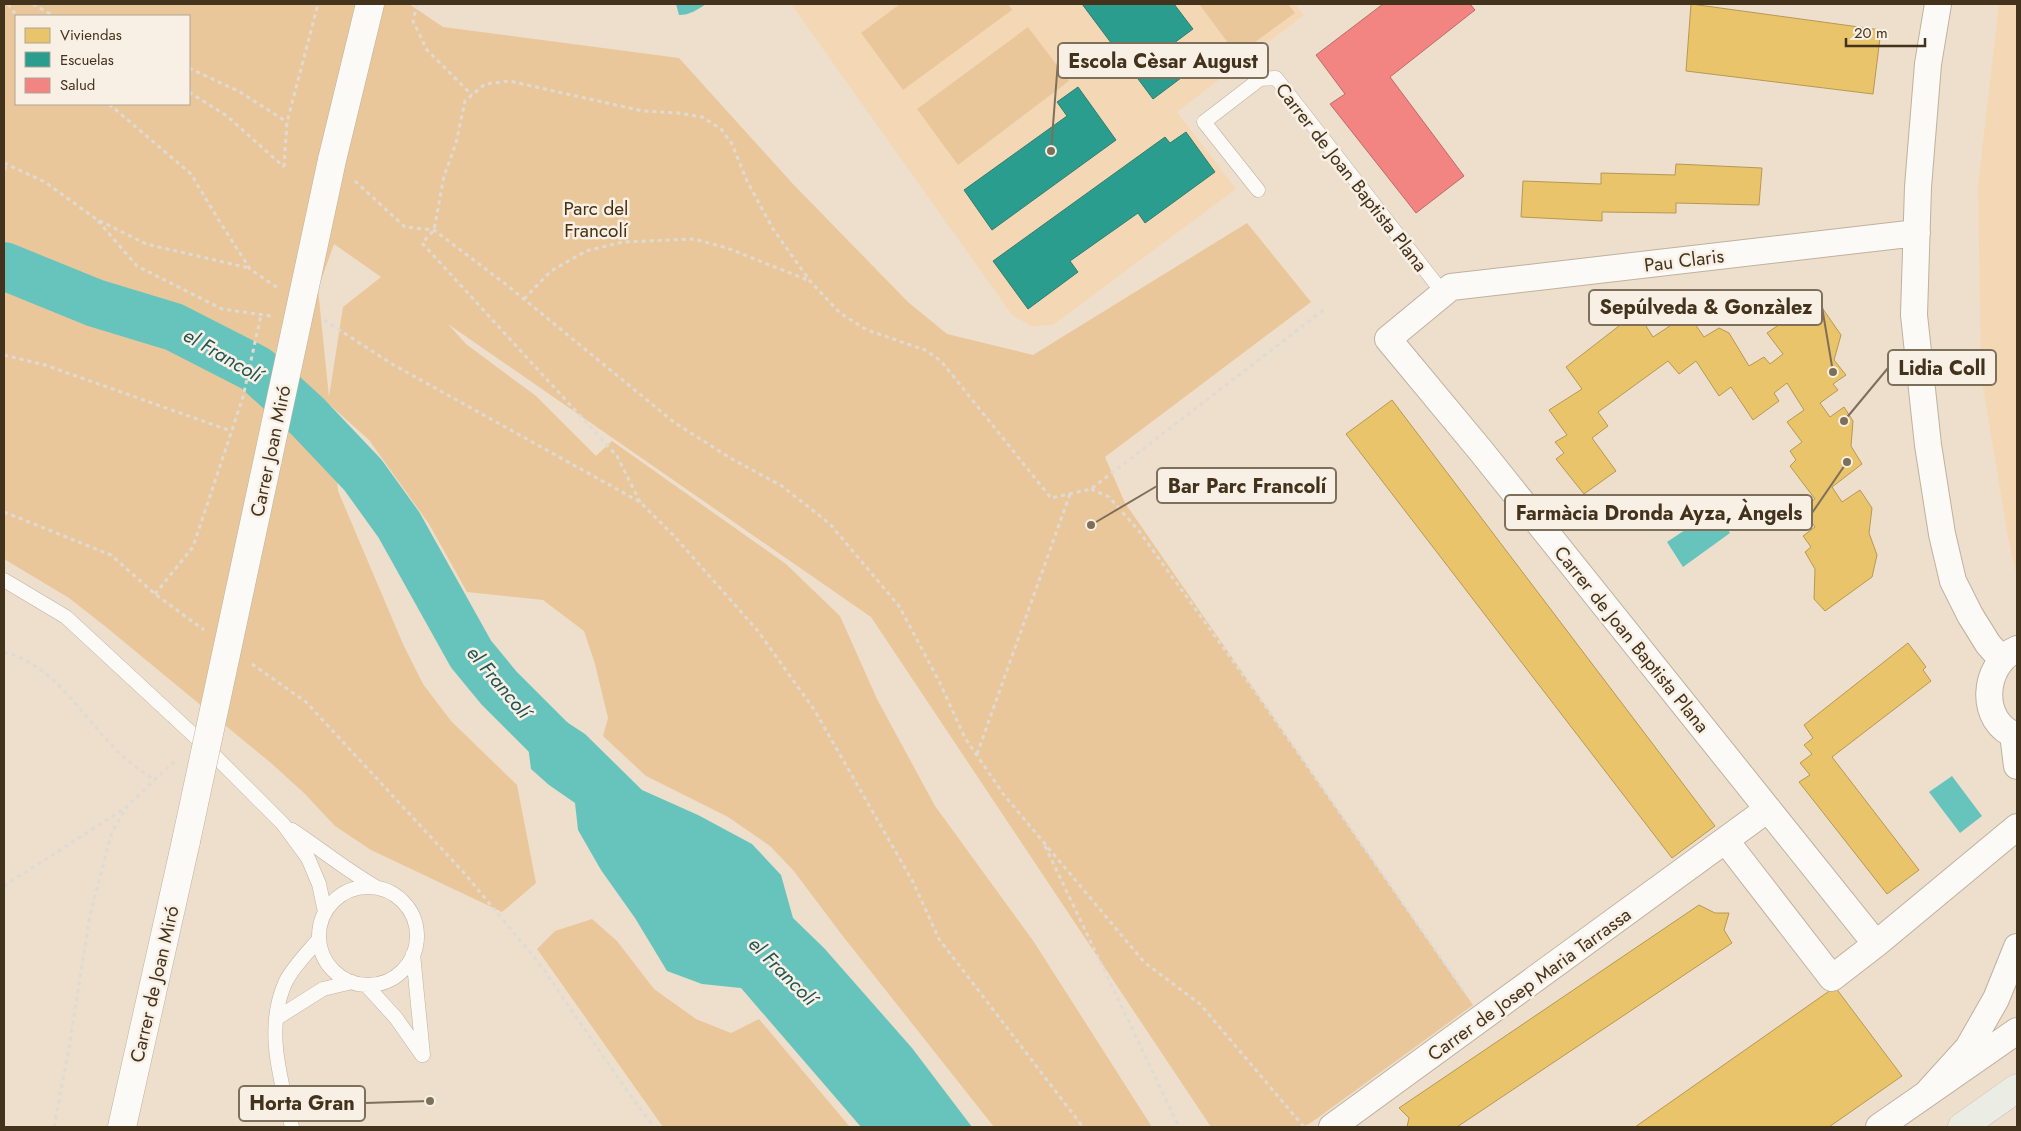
<svg xmlns="http://www.w3.org/2000/svg" width="2021" height="1131" font-family="Jost,sans-serif">
<style>
.built{fill:#f4d8b5}
.green{fill:#eac79a;fill-rule:evenodd}
.water{fill:#67c4bd}
.homes{fill:#e9c46a;stroke:#b79853}
.schools{fill:#2a9d8f;stroke:#327d6c}
.health{fill:#f28482;stroke:#be6b63}
.lines{fill:none;stroke-linecap:round;stroke-linejoin:round}
.river{stroke:#67c4bd;stroke-width:48}
.service-casing{stroke:#bfb19e;stroke-width:15}
.minor-casing{stroke:#bfb19e;stroke-width:28}
.tertiary-casing{stroke:#bfb19e;stroke-width:29}
.primary-casing{stroke:#c8bfb3;stroke-width:29}
.path{stroke:#dfdbd4;stroke-width:3;stroke-dasharray:4 4;stroke-linecap:butt}
.service{stroke:#fcfaf7;stroke-width:14}
.minor{stroke:#fcfaf7;stroke-width:26}
.tertiary{stroke:#fcfaf7;stroke-width:28}
.primary{stroke:#ebede4;stroke-width:28}
.tertiary-bridge-casing{stroke:#bfb19e;stroke-width:29;stroke-linecap:butt}
.tertiary-bridge{stroke:#fcfaf7;stroke-width:28}
.labels{text-anchor:middle;stroke-width:5;stroke-linejoin:round;paint-order:stroke}
.street-label{font-size:19px;fill:#43321c;stroke:#f9f0e5}
.park-label{font-size:19px;fill:#483111;stroke:#f9f0e5}
.water-label{font-size:20px;font-style:italic;fill:#1e5554;stroke:#f9f0e5}
.leader{fill:none;stroke:#7e6f5a;stroke-width:2}
.callout-dot{fill:#7e6f5a;stroke:#f9f0e5;stroke-width:2}
.callout{fill:#f9f0e5;stroke:#7e6f5a;stroke-width:2}
.callout-label{font-size:20px;text-anchor:middle;font-weight:bold;fill:#43321c}
</style>
<rect width="100%" height="100%" fill="#eddfcc"/>
<path class="built" d="M 791,4 L 1295,4 L 1304,15 L 1177,112 L 1236,189 L 1053,325 L 1031,326 L 1012,315 Z
M 1999,4 L 2017,4 L 2017,578 L 2008,537 L 1981,375 L 1978,185 Z"/>
<path class="green" d="M 4,4 L 409,4 L 443,27 L 679,58 L 792,183 L 908,302 L 947,334 L 1033,355 L 1247,223 L 1311,302 L 1105,457 L 1125,503 L 1473,1005 L 1312,1122 L 1303,1127 L 1211,1127 L 871,617 L 448,324 L 466,344 L 536,396 L 596,456 L 612,441 L 786,564 L 840,616 L 877,699 L 935,806 L 1034,942 L 1152,1127 L 994,1127 L 842,935 L 793,870 L 770,846 L 728,817 L 646,776 L 603,736 L 608,718 L 595,664 L 584,631 L 543,600 L 467,592 L 429,524 L 369,440 L 330,405 L 338,491 L 403,644 L 423,684 L 451,721 L 517,785 L 536,883 L 502,912 L 371,850 L 335,826 L 304,793 L 271,763 L 106,627 L 69,598 L 4,559 ZM 16,16 L 189,16 L 189,104 L 16,104 ZM 334,244 L 381,277 L 343,307 L 329,397 L 318,289 Z
M 900,4 L 1008,4 L 1012,10 L 903,90 L 861,33 Z
M 1199,4 L 1288,4 L 1295,13 L 1237,55 Z
M 1028,27 L 1069,81 L 958,165 L 917,109 Z
M 592,919 L 617,941 L 654,989 L 696,1019 L 731,1033 L 759,1019 L 850,1127 L 663,1127 L 537,949 L 555,931 Z"/>
<path class="water" d="M 676,4 L 706,4 C 697,10 690,15 679,15 Z
M 1715,510 L 1730,533 L 1683,567 L 1667,542 Z
M 559,717 L 585,734 L 642,790 L 698,815 L 752,844 L 781,875 L 793,918 L 824,948 L 912,1048 L 972,1127 L 861,1127 L 741,988 L 702,984 L 667,971 L 635,918 L 601,870 L 578,830 L 575,803 L 549,785 L 531,769 L 528,746 Z
M 1952,776 L 1982,816 L 1960,833 L 1929,792 Z"/>
<path class="homes" d="M 1691,4 L 1881,30 L 1873,94 L 1686,71 Z
M 1676,164 L 1762,168 L 1759,205 L 1676,203 L 1676,213 L 1602,212 L 1602,221 L 1521,217 L 1523,181 L 1601,184 L 1601,173 L 1675,175 Z
M 1816,299 L 1841,335 L 1834,360 L 1846,375 L 1833,384 L 1838,390 L 1820,403 L 1830,417 L 1844,407 L 1853,421 L 1851,446 L 1862,464 L 1832,487 L 1842,502 L 1860,490 L 1872,508 L 1869,533 L 1877,555 L 1872,577 L 1825,611 L 1814,599 L 1815,569 L 1805,552 L 1811,547 L 1803,536 L 1815,527 L 1801,508 L 1815,499 L 1790,466 L 1796,460 L 1790,451 L 1802,442 L 1787,422 L 1804,410 L 1787,383 L 1774,393 L 1779,401 L 1753,420 L 1731,387 L 1719,396 L 1696,361 L 1679,374 L 1668,361 L 1598,412 L 1608,426 L 1592,438 L 1616,471 L 1584,494 L 1556,459 L 1564,453 L 1555,442 L 1567,435 L 1549,410 L 1582,389 L 1566,367 L 1637,312 L 1653,337 L 1688,314 L 1704,337 L 1719,328 L 1729,333 L 1749,366 L 1764,357 L 1770,364 L 1783,354 L 1767,333 Z
M 1392,400 L 1715,826 L 1672,858 L 1346,434 Z
M 1908,643 L 1926,667 L 1923,670 L 1931,681 L 1832,757 L 1919,870 L 1887,894 L 1799,782 L 1810,775 L 1800,763 L 1812,754 L 1804,745 L 1813,738 L 1804,725 Z
M 1699,905 L 1715,913 L 1729,913 L 1724,930 L 1732,943 L 1457,1127 L 1407,1127 L 1409,1118 L 1399,1108 Z
M 1835,987 L 1902,1076 L 1829,1127 L 1635,1127 Z"/>
<path class="schools" d="M 1082,4 L 1174,4 L 1193,29 L 1166,49 L 1185,75 L 1153,99 Z
M 1078,87 L 1116,140 L 992,230 L 964,190 L 1067,116 L 1057,102 Z
M 1186,132 L 1215,172 L 1145,223 L 1138,213 L 1070,261 L 1078,272 L 1028,309 L 993,261 L 1165,137 L 1170,143 Z"/>
<path class="health" d="M 1383,4 L 1470,4 L 1475,10 L 1390,77 L 1464,176 L 1416,213 L 1330,104 L 1345,94 L 1316,55 Z"/>
<g class="lines">
<path class="river" d="M 4,266 L 95,303 L 174,327 L 256,369 L 308,417 L 363,475 L 399,525 L 471,654 L 499,688 L 589,778"/>
<g class="service-casing">
<path id="service" d="M 1258,190 L 1204,122 L 1260,79 L 1276,78 L 1443,293
M 4,580 L 66,617 L 200,741 L 283,824 L 308,858 L 319,884 L 325,912
M 292,830 C 321,849 346,870 376,887
M319 936a49 49 0 1 1 98 0a49 49 0 1 1-98 0Z
M 413,954 L 423,1055
M 366,985 L 396,1018 L 422,1055
M 277,1018 L 323,989 L 352,982
M 292,1127 C 281,1080 264,1028 286,981 C 294,966 308,952 319,939"/>
</g>
<g class="minor-casing">
<path id="minor" d="M 1938,4 L 1928,64 L 1918,187 L 1914,315 L 1928,445 L 1942,534 L 1953,581 L 1970,615 L 1988,644 L 2002,660
M 2017,649 C 1982,664 1978,723 2017,736
M 2013,734 L 2017,766
M 1726,841 L 1832,978 L 1876,944 L 2017,827
M 1876,944 L 1481,451 L 1388,339 L 1451,287 L 1917,233
M 1929,1091 L 1968,1048 L 1996,999 L 2017,947
M 1332,1127 L 1768,809
M 1879,1127 L 2017,1031"/>
</g>
<g class="tertiary-casing">
<path id="tertiary" d="M 332,160 L 370,4
M 122,1127 L 186,841"/>
</g>
<g class="primary-casing">
<path id="primary" d="M 1962,1127 L 2017,1088"/>
</g>
<path class="path" d="M 8,4 L 17,16
M 33,4 L 54,16
M 417,4 L 413,21 L 427,50 L 472,95
M 189,68 L 240,92 L 287,122
M 189,92 L 227,116 L 284,167
M 109,104 L 191,174 L 218,219 L 250,269 L 278,288
M 4,163 L 45,182 L 96,219 L 146,244 L 249,268
M 284,167 L 287,122 L 318,4
M 4,170 L 7,165
M 355,181 L 405,227 L 434,230 L 508,286 L 675,423 L 732,459 L 782,486 L 830,524 L 899,606 L 939,681 L 965,738 L 1004,795 L 1144,962 L 1200,1004 L 1304,1127
M 98,221 L 137,266 L 222,309 L 271,316
M 524,299 L 551,271 L 586,251 L 623,242 L 694,239 L 727,248 L 810,281
M 324,320 L 392,364 L 640,502 L 675,537 L 758,631 L 815,711 L 913,882 L 939,939 L 1083,1127
M 4,355 L 45,365 L 231,431
M 1091,489 L 1109,497 L 1139,531 L 1259,697 L 1467,995
M 640,502 L 617,456 L 422,243 L 434,230 L 444,176 L 456,143 L 465,101 L 485,84 L 509,81 L 643,111 L 679,113 L 702,117 L 721,129 L 732,144 L 747,181 L 773,229 L 810,281 L 840,313 L 867,330 L 925,350 L 941,361 L 1051,498 L 1091,489 L 1326,308
M 4,512 L 111,555 L 155,594 L 204,630
M 155,594 L 193,547 L 243,397 L 261,315
M 4,652 C 59,666 86,725 126,759 C 135,767 145,773 154,780
M 252,664 L 306,702 L 465,874 L 542,967 L 625,1088 L 654,1127
M 977,754 L 1070,494
M 1045,846 L 1179,1127
M 4,886 L 127,807
M 54,1127 L 69,1048 L 90,915 L 112,832 L 127,806 L 175,761"/>
<use href="#service" class="service"/>
<use href="#minor" class="minor"/>
<use href="#tertiary" class="tertiary"/>
<use href="#primary" class="primary"/>
<g class="tertiary-bridge-casing">
<path id="tertiary-bridge" d="M 186,841 L 332,160"/>
</g>
<use href="#tertiary-bridge" class="tertiary-bridge"/>
</g>
<g class="labels">
<g class="street-label">
<text transform="translate(1352 177) rotate(52)" y="7">Carrer de Joan Baptista Plana</text>
<text transform="translate(1684 260) rotate(-7)" y="7">Pau Claris</text>
<text transform="translate(270 451) rotate(-78)" y="7">Carrer Joan Miró</text>
<text transform="translate(1632 639) rotate(51)" y="7">Carrer de Joan Baptista Plana</text>
<text transform="translate(154 984) rotate(-77)" y="7">Carrer de Joan Miró</text>
<text transform="translate(1529 984) rotate(-36)" y="7">Carrer de Josep Maria Tarrassa</text>
</g>
<g class="park-label">
<text x="596" y="215">Parc del<tspan x="596" dy="22">Francolí</tspan></text>
</g>
<g class="water-label">
<text transform="translate(223 355) rotate(30)" y="7">el Francolí</text>
<text transform="translate(499 682) rotate(50)" y="7">el Francolí</text>
<text transform="translate(783 971) rotate(45)" y="7">el Francolí</text>
</g>
</g>
<path class="leader" d="M1051 151L1058 61M1833 372L1822 307M1844 421L1888 368M1091 525L1157 486M1847 462L1812 513M430 1101L365 1103"/>
<g class="callout-dot">
<circle cx="1051" cy="151" r="5"/>
<circle cx="1833" cy="372" r="5"/>
<circle cx="1844" cy="421" r="5"/>
<circle cx="1091" cy="525" r="5"/>
<circle cx="1847" cy="462" r="5"/>
<circle cx="430" cy="1101" r="5"/>
</g>
<g class="callout">
<rect x="1058" y="43" width="210" height="35" rx="5"/>
<rect x="1589" y="290" width="233" height="35" rx="5"/>
<rect x="1888" y="350" width="108" height="35" rx="5"/>
<rect x="1157" y="468" width="179" height="35" rx="5"/>
<rect x="1505" y="495" width="307" height="35" rx="5"/>
<rect x="239" y="1086" width="126" height="35" rx="5"/>
</g>
<g class="callout-label">
<text x="1163" y="68">Escola Cèsar August</text>
<text x="1706" y="314">Sepúlveda &amp; Gonzàlez</text>
<text x="1942" y="375">Lidia Coll</text>
<text x="1247" y="493">Bar Parc Francolí</text>
<text x="1659" y="520">Farmàcia Dronda Ayza, Àngels</text>
<text x="302" y="1110">Horta Gran</text>
</g>
<rect width="2021" height="1131" fill="none" stroke="#43321c" stroke-width="10"/>
<rect x="15" y="15" width="175" height="90" fill="#f9f0e5" stroke="#b0a495"/>
<rect x="25" y="28" width="25" height="15" fill="#e9c46a" stroke="#b0a495"/>
<text x="60" y="40" font-size="15" fill="#43321c">Viviendas</text>
<rect x="25" y="52" width="25" height="15" fill="#2a9d8f" stroke="#b0a495"/>
<text x="60" y="65" font-size="15" fill="#43321c">Escuelas</text>
<rect x="25" y="78" width="25" height="15" fill="#f28482" stroke="#b0a495"/>
<text x="60" y="90" font-size="15" fill="#43321c">Salud</text>
<path d="M1846 38v8h79v-8" fill="none" stroke="#43321c" stroke-width="2.5"/>
<text x="1854" y="38" font-size="15" fill="#43321c" stroke="#f9f0e5" stroke-width="4" paint-order="stroke">20 m</text>
</svg>
